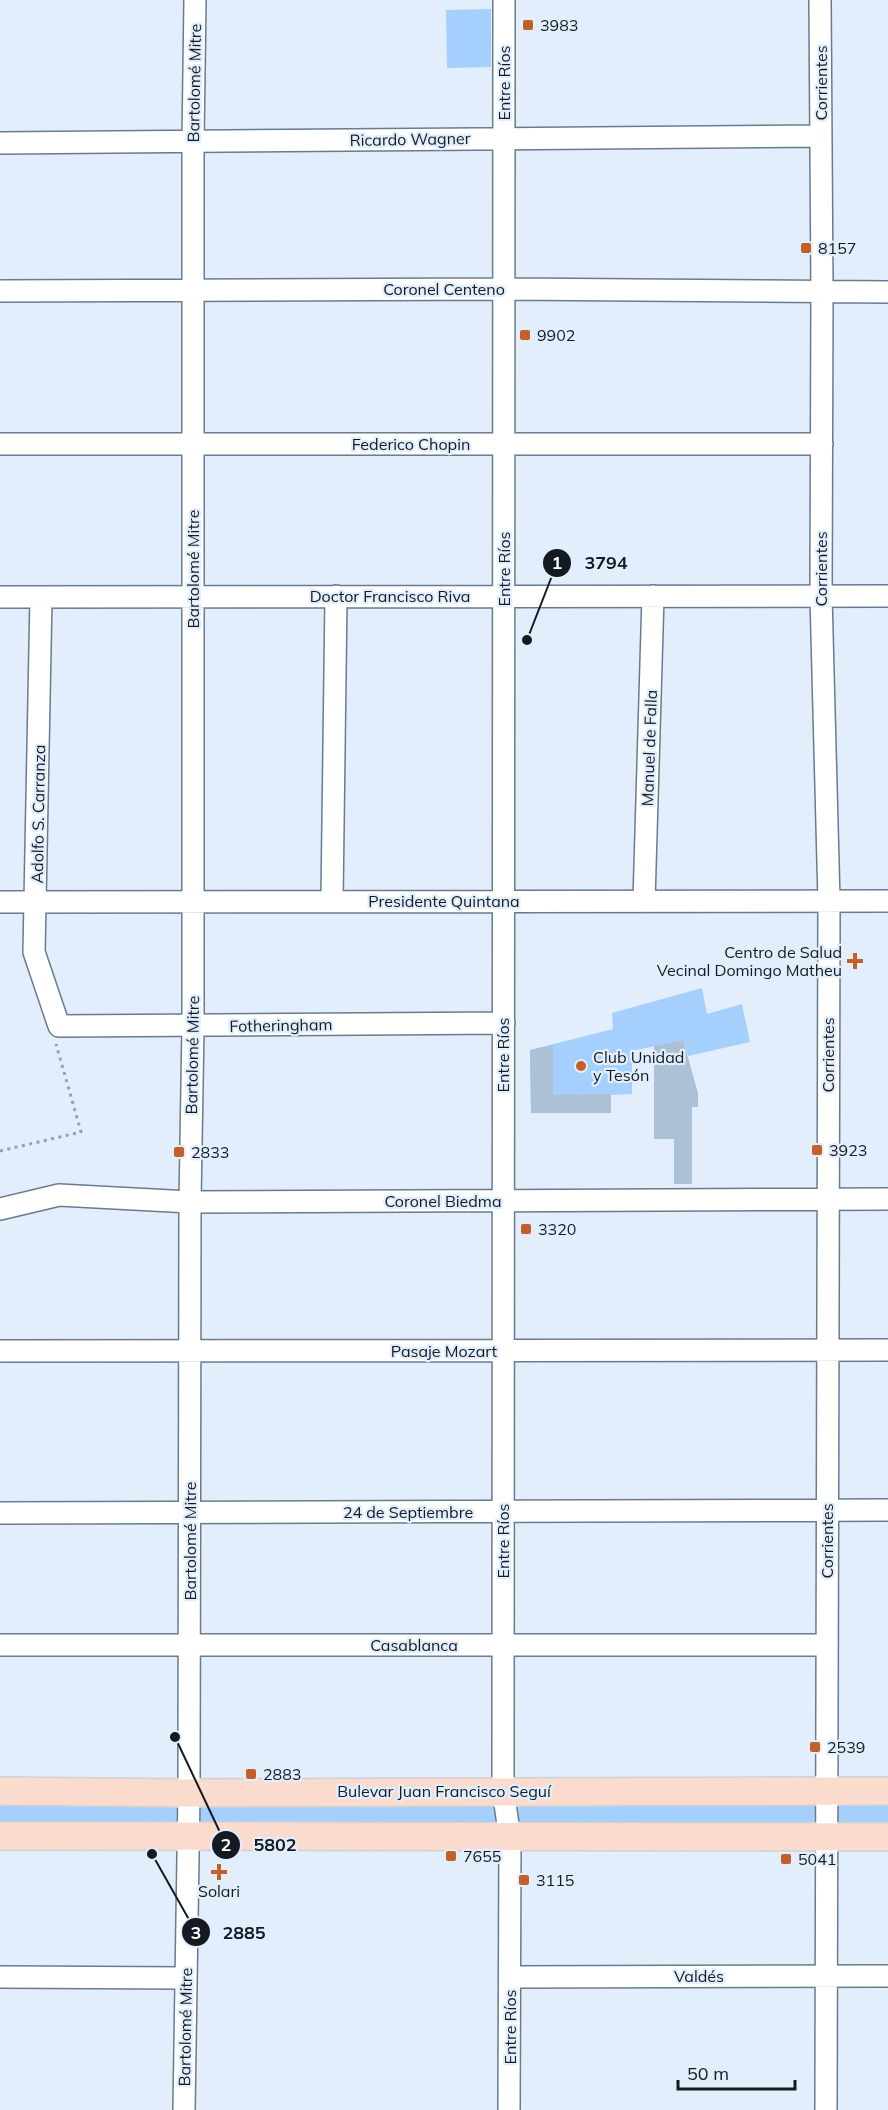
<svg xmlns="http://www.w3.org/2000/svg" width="888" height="2110" font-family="Mulish,sans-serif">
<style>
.green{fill:#a5cffd}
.building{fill:#adc1d6}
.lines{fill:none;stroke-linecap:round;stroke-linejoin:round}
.minor-casing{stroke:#697b8f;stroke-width:24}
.major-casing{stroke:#d0d1d3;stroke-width:30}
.path{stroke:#97a1ad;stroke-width:3;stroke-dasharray:3 4.5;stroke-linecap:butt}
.minor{stroke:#fff;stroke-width:21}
.major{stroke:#fbdbcd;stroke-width:27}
.poi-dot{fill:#c35f29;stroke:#e2eefc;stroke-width:2}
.labels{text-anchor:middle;stroke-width:4.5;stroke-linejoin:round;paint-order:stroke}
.poi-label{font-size:16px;fill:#131a22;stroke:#e2eefc;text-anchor:start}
.street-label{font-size:16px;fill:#131a22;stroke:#e2eefc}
.leader{fill:none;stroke:#131a22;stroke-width:2}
.callout-dot{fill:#131a22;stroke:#e2eefc;stroke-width:2}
.mark-label{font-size:18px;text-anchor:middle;font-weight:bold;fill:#fff}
.callout-label{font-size:18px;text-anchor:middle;font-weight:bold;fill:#131a22;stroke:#e2eefc;stroke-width:4.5;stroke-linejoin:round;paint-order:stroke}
</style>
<rect width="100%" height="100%" fill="#e2eefc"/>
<path class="green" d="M 491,9 L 491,67 L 447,68 L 446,10 Z
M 702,988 L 707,1014 L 742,1004 L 750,1042 L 688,1056 L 683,1040 L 632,1051 L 632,1094 L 611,1095 L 611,1113 L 531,1113 L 530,1050 L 613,1029 L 612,1013 Z
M 0,1791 L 888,1791 L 888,1837 L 0,1836 Z"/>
<path class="building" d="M 683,1040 L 698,1093 L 698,1107 L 692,1107 L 692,1184 L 674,1184 L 674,1139 L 654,1139 L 654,1046 Z
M 553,1045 L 553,1095 L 611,1094 L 611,1113 L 531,1113 L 530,1050 Z"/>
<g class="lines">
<g class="minor-casing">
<path id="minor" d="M 504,0 L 503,1791 L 510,1837 L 509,2110
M 820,0 L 822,291 L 821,596 L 829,901 L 826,2110
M 0,143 L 821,136
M 0,291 L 504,289 L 888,292
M 0,444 L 822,444
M 0,597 L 888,596
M 41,597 L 34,952 L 59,1026 L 504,1023
M 332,901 L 336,596
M 644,901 L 653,596
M 0,902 L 888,901
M 0,1209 L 59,1195 L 190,1202 L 888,1199
M 0,1351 L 888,1350
M 0,1513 L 888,1510
M 0,1645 L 827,1645
M 0,1977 L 186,1978
M 510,1977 L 888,1976
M 184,2110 L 189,1793 L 190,1202 L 193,1026 L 193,142 L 195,0"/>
</g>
<g class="major-casing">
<path id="major" d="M 0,1791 L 189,1793 L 888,1791
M 0,1836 L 888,1837"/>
</g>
<path class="path" d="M 0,1151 L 81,1132 L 56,1044"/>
<use href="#minor" class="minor"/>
<use href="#major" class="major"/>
</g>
<g class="poi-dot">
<rect x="522" y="19" width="12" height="12" rx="3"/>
<rect x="800" y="242" width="12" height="12" rx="3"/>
<rect x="519" y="329" width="12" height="12" rx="3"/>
<path d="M852 952h6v6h6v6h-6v6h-6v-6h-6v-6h6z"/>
<circle cx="581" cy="1066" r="6"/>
<rect x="811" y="1144" width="12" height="12" rx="3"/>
<rect x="173" y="1146" width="12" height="12" rx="3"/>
<rect x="520" y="1223" width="12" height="12" rx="3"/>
<rect x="809" y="1741" width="12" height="12" rx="3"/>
<rect x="245" y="1768" width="12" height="12" rx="3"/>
<rect x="445" y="1850" width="12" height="12" rx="3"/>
<rect x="780" y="1853" width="12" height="12" rx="3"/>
<path d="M216 1863h6v6h6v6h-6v6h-6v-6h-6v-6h6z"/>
<rect x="518" y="1874" width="12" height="12" rx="3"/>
</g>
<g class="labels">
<g class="poi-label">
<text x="540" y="31">3983</text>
<text x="818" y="254">8157</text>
<text x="537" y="341">9902</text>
<text x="842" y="958" text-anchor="end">Centro de Salud<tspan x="842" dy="18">Vecinal Domingo Matheu</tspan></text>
<text x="593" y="1063">Club Unidad<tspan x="593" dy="18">y Tesón</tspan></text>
<text x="829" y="1156">3923</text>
<text x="191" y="1158">2833</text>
<text x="538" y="1235">3320</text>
<text x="827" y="1753">2539</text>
<text x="263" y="1780">2883</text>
<text x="463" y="1862">7655</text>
<text x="798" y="1865">5041</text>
<text x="536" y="1886">3115</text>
<text x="219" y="1897" text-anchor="middle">Solari</text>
</g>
<g class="street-label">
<text transform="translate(194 83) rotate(-89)" y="6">Bartolomé Mitre</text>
<text transform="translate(504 83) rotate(-90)" y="6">Entre Ríos</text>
<text transform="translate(821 83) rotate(-90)" y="6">Corrientes</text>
<text transform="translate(410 139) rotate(-1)" y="6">Ricardo Wagner</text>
<text x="444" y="295">Coronel Centeno</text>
<text x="411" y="450">Federico Chopin</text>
<text transform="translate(193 569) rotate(-90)" y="6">Bartolomé Mitre</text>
<text transform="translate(504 569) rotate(-90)" y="6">Entre Ríos</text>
<text transform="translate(821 569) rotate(-90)" y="6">Corrientes</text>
<text x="390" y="602">Doctor Francisco Riva</text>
<text transform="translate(649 748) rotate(-88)" y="6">Manuel de Falla</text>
<text transform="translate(38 814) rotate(-89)" y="6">Adolfo S. Carranza</text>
<text x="444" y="907">Presidente Quintana</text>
<text transform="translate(281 1025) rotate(-1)" y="6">Fotheringham</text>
<text transform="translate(192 1055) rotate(-89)" y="6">Bartolomé Mitre</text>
<text transform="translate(503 1055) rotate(-90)" y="6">Entre Ríos</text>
<text transform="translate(828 1055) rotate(-90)" y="6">Corrientes</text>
<text x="443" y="1207">Coronel Biedma</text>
<text x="444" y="1357">Pasaje Mozart</text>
<text x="408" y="1518">24 de Septiembre</text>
<text transform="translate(190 1541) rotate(-90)" y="6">Bartolomé Mitre</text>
<text transform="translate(503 1541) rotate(-90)" y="6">Entre Ríos</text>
<text transform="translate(827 1541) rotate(-90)" y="6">Corrientes</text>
<text x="414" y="1651">Casablanca</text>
<text x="444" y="1797">Bulevar Juan Francisco Seguí</text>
<text x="699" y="1982">Valdés</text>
<text transform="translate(185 2027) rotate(-89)" y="6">Bartolomé Mitre</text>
<text transform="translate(510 2027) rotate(-90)" y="6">Entre Ríos</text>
</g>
</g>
<path class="leader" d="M527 640L557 563M175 1737L226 1845M152 1854L196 1932"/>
<g class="callout-dot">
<circle cx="527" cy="640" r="6"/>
<circle cx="175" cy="1737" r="6"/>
<circle cx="152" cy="1854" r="6"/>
<circle cx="557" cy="563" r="15"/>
<circle cx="226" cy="1845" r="15"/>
<circle cx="196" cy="1932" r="15"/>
</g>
<g class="mark-label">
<text x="557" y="569">1</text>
<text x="226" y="1851">2</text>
<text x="196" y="1939">3</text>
</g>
<g class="callout-label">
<text x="606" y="569">3794</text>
<text x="275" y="1851">5802</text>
<text x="244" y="1939">2885</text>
</g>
<path d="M678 2080v9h117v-9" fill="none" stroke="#131a22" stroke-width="3"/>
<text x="687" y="2080" font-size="18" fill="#131a22" stroke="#e2eefc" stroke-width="4.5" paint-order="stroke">50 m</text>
</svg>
